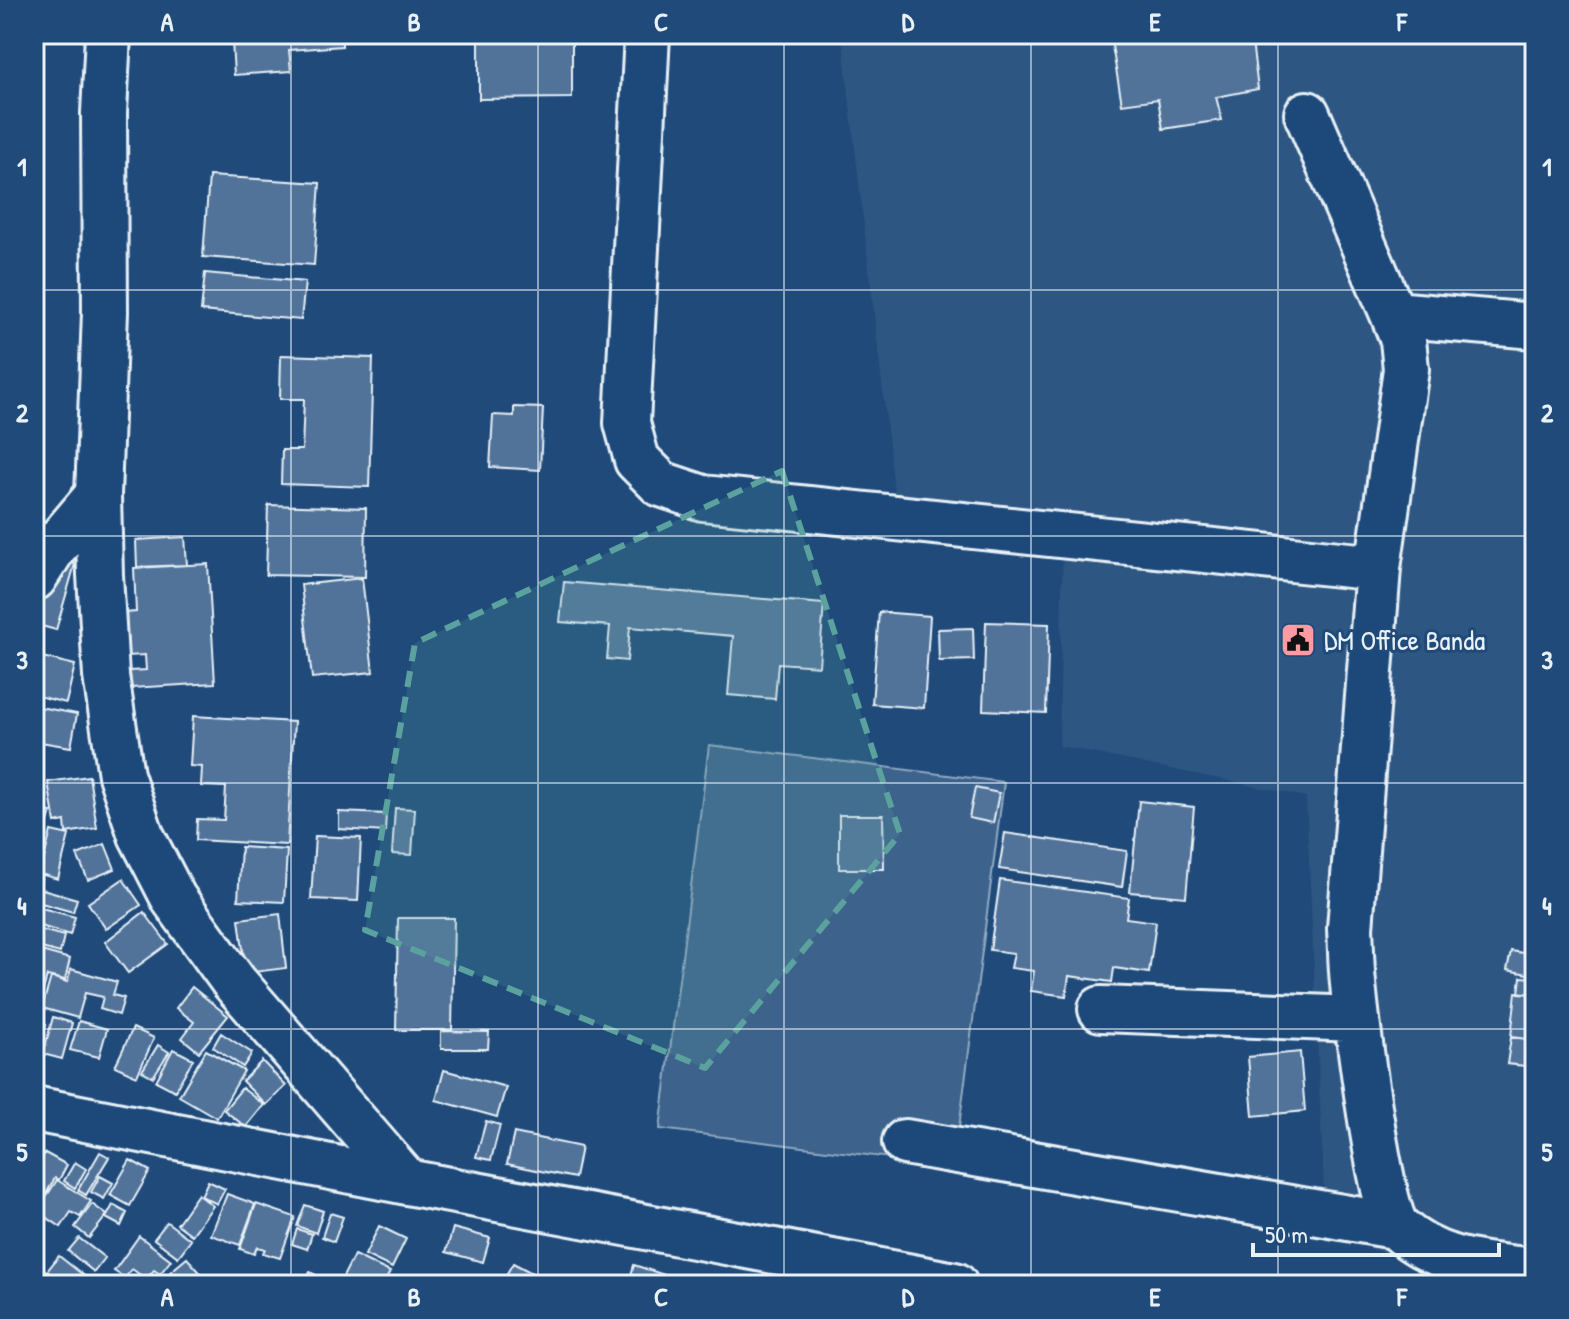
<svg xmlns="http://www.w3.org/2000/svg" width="1569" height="1319" font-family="'Patrick Hand',sans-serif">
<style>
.built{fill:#2e5683}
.green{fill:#3c628c;stroke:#92aac2;stroke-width:2}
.building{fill:#517399;stroke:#e8f1f8;stroke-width:2}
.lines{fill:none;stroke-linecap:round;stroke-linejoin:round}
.minor-casing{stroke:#e8f1f8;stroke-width:50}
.major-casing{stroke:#e8f1f8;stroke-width:50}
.highway-casing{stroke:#e8f1f8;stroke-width:50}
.minor{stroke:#1f4a7a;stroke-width:44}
.major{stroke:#1f4a7a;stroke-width:44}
.highway{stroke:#1f4a7a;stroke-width:44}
.marked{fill:#5ba19e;fill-opacity:0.2;stroke:#5ba19e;stroke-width:6;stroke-dasharray:16 10;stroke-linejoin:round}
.grid{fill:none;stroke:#e8f1f8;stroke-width:2;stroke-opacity:0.55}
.labels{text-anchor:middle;stroke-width:6;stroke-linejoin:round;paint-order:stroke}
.poi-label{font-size:28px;fill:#e8f1f8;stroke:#1f4a7a;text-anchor:start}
.neatline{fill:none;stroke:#e8f1f8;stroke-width:3}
.grid-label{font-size:26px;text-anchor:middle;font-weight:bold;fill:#e8f1f8}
</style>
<rect width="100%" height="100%" fill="#1f4a7a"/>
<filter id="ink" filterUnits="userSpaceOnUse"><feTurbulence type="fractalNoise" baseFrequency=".0125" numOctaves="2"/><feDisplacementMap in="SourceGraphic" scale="16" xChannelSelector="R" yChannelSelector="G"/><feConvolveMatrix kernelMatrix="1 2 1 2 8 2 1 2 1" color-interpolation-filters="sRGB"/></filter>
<g filter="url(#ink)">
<path class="built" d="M 842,34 L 1535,34 L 1535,1285 L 1482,1285 L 1326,1234 L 1306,797 L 1059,746 L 1063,533 L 896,507 Z"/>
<path class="green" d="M 709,745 L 1004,782 L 954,1166 L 660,1129 Z"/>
<path class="building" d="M 180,34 L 342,34 L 342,46 L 289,50 L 291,71 L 234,75 L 232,41 L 181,45 Z
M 511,34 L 572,34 L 572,98 L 479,99 L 479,37 L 511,37 Z
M 1110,34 L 1251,34 L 1258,89 L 1216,97 L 1222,120 L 1163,129 L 1158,99 L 1122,104 Z
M 209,176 L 320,183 L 314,265 L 203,257 Z
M 205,273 L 305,282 L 301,320 L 201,311 Z
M 281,355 L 373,358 L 369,487 L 281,484 L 282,450 L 302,450 L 304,399 L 280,399 Z
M 514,407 L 543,408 L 540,470 L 490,467 L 493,415 L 514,416 Z
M 268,505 L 366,508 L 365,577 L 266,575 Z
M 185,537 L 187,565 L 137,567 L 136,540 Z
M 49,557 L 75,564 L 56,630 L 34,624 L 34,609 Z
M 208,564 L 215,683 L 131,688 L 130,671 L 146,670 L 145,655 L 127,656 L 125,613 L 136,612 L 134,568 Z
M 362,578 L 373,672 L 312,678 L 301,585 Z
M 564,582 L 824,604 L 819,666 L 778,663 L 775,699 L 728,695 L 733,636 L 630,627 L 627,661 L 607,659 L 610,626 L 560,622 Z
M 879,612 L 930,616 L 924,708 L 872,704 Z
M 986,622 L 1049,624 L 1046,713 L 983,710 Z
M 973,628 L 974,660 L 939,661 L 938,629 Z
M 34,655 L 75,665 L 66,703 L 34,695 Z
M 34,706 L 77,714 L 71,747 L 34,741 Z
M 193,716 L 294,722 L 287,845 L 196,840 L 197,819 L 224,820 L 226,787 L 201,786 L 202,767 L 190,766 Z
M 89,776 L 97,828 L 66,833 L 65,821 L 55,823 L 48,782 Z
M 975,788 L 999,793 L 993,823 L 969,818 Z
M 1139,801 L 1194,807 L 1186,897 L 1130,892 Z
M 34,808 L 51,812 L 46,830 L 34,828 Z
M 395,808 L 415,809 L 412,855 L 392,854 Z
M 339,812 L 386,814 L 385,832 L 339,829 Z
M 839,815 L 883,815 L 884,869 L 839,869 Z
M 51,831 L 69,835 L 58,879 L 40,874 Z
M 1005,833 L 1127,851 L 1122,887 L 999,869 Z
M 315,836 L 361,838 L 358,901 L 311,899 Z
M 105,844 L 115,869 L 88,880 L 77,855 Z
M 241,847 L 287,850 L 284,902 L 238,900 Z
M 34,873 L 42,875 L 39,888 L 77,899 L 73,912 L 34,901 Z
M 123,879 L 141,905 L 106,929 L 88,903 Z
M 1000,880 L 1129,898 L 1126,918 L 1156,922 L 1149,973 L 1114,968 L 1112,982 L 1069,976 L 1066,996 L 1031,991 L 1034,971 L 1011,968 L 1014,953 L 990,950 Z
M 34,906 L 75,917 L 70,935 L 34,924 Z
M 144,912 L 168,944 L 128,973 L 105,942 Z
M 280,914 L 286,968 L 246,973 L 239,919 Z
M 398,918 L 454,918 L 452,1030 L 396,1030 Z
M 34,928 L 64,936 L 60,953 L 34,946 Z
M 34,949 L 70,959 L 65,980 L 47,976 L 43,991 L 34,989 Z
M 1511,951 L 1535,955 L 1533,975 L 1507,970 Z
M 71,969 L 117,982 L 113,995 L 124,998 L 119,1015 L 100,1009 L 103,997 L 85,993 L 78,1018 L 42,1008 L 51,977 L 67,982 Z
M 1521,977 L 1535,978 L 1535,994 L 1519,993 Z
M 192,987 L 228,1016 L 199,1052 L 182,1038 L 194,1022 L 176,1008 Z
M 1516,992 L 1535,994 L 1535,1040 L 1511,1037 Z
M 53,1017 L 72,1023 L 62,1059 L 43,1054 Z
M 34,1020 L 46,1024 L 36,1057 L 34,1057 Z
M 79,1021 L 107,1029 L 99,1057 L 70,1050 Z
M 133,1028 L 154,1038 L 137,1076 L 115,1066 Z
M 441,1031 L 489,1032 L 488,1049 L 441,1049 Z
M 221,1033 L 252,1053 L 243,1067 L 213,1047 Z
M 1511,1037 L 1535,1040 L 1535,1067 L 1507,1064 Z
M 158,1045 L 169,1052 L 153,1077 L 142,1071 Z
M 173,1049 L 193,1059 L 175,1091 L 156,1081 Z
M 206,1050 L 244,1071 L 217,1118 L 179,1096 Z
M 1300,1052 L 1305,1111 L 1253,1116 L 1248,1057 Z
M 262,1061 L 286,1086 L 266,1105 L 242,1081 Z
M 444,1070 L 506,1087 L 497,1117 L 436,1100 Z
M 242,1088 L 264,1105 L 246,1127 L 224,1110 Z
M 486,1121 L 500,1125 L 491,1160 L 476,1157 Z
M 514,1133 L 581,1147 L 575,1178 L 507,1164 Z
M 100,1152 L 109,1157 L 86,1195 L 78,1190 Z
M 45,1153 L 67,1165 L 59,1180 L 55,1178 L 38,1208 L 34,1206 L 34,1171 Z
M 130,1160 L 150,1171 L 130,1206 L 110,1195 Z
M 75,1162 L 86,1169 L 75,1188 L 64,1181 Z
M 100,1176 L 113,1183 L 104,1199 L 91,1192 Z
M 57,1180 L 91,1201 L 80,1217 L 71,1212 L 61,1227 L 37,1211 Z
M 208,1181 L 225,1189 L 217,1204 L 201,1196 Z
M 198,1194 L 213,1206 L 192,1235 L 177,1224 Z
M 227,1194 L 255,1204 L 240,1245 L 211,1235 Z
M 92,1204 L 107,1215 L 89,1238 L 75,1227 Z
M 256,1204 L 295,1217 L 280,1258 L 263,1253 L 265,1249 L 257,1247 L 254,1254 L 240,1249 Z
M 113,1205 L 127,1213 L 121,1226 L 106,1218 Z
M 305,1205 L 323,1211 L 316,1233 L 297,1226 Z
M 330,1213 L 343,1217 L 334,1242 L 322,1237 Z
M 167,1222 L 191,1240 L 178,1257 L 154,1239 Z
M 379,1226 L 406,1239 L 392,1268 L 365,1255 Z
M 453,1228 L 490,1238 L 483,1262 L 446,1252 Z
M 297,1229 L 312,1234 L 307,1249 L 292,1244 Z
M 139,1236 L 171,1260 L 160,1274 L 154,1270 L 146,1279 L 132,1269 L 125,1278 L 114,1271 Z
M 79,1238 L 105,1258 L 94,1272 L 68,1251 Z
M 354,1255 L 390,1272 L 383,1285 L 343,1285 L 340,1283 Z
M 59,1256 L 96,1285 L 65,1285 L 47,1271 Z
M 187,1258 L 206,1279 L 199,1285 L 182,1285 L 170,1272 Z
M 34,1260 L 59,1283 L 57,1285 L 34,1285 Z
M 513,1263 L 538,1276 L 533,1285 L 500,1285 Z
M 634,1265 L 674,1278 L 671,1285 L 628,1285 Z
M 310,1272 L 334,1285 L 303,1285 Z"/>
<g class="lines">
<g class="minor-casing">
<path id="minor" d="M 647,34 L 627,423 L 637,460 L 661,484 L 703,498 L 1378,568
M 1307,114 L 1393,314 L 1403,340 L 1406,369 L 1378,568 L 1350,928 C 1351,946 1351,965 1353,983 C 1356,1018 1380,1212 1398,1228 C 1437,1264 1485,1265 1535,1271
M 1393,314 L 1535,326
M 34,578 L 54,547 L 98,495
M 1101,1009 L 1357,1019
M 905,1142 L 1395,1226"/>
</g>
<g class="major-casing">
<path id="major" d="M 108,34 L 104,113 L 105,312 L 98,495 L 100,575 L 106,676 L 121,775 L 141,835 L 174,899 L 234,982 L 407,1182"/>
</g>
<g class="highway-casing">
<path id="highway" d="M 34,1109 L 407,1182 L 955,1285"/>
</g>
<use href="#minor" class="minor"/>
<use href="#major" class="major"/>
<use href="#highway" class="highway"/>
</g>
</g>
<path class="marked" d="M 782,471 L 900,834 L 705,1068 L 365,930 L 415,643 Z"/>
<path class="grid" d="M 291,34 L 291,1285M 538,34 L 538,1285M 784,34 L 784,1285M 1031,34 L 1031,1285M 1278,34 L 1278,1285M 34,290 L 1535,290M 34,536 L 1535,536M 34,783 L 1535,783M 34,1029 L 1535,1029"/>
<defs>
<g id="civic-square" transform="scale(1.8)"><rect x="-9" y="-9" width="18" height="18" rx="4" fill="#ff9aa2" stroke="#1f4a7a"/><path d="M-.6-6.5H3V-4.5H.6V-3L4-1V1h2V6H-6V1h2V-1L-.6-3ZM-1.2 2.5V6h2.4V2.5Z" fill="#111"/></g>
</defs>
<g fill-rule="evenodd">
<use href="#civic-square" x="1298" y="640"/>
</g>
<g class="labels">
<g class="poi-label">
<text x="1324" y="650">DM Office Banda</text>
</g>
</g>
<rect width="1569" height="1319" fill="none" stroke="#1f4a7a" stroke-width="88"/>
<path d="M1253 1243v12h246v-12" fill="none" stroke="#e8f1f8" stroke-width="4"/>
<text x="1265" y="1243" font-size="24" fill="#e8f1f8" stroke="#1f4a7a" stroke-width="6" paint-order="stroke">50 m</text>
<rect x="44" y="44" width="1481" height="1231" class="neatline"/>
<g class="grid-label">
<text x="167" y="31">A</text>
<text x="414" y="31">B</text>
<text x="661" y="31">C</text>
<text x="908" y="31">D</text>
<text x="1155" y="31">E</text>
<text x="1402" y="31">F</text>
<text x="22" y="176">1</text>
<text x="1547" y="176">1</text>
<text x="22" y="422">2</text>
<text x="1547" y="422">2</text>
<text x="22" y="669">3</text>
<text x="1547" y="669">3</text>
<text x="22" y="915">4</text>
<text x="1547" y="915">4</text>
<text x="22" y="1161">5</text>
<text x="1547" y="1161">5</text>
<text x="167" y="1306">A</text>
<text x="414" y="1306">B</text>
<text x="661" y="1306">C</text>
<text x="908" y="1306">D</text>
<text x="1155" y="1306">E</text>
<text x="1402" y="1306">F</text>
</g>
</svg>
